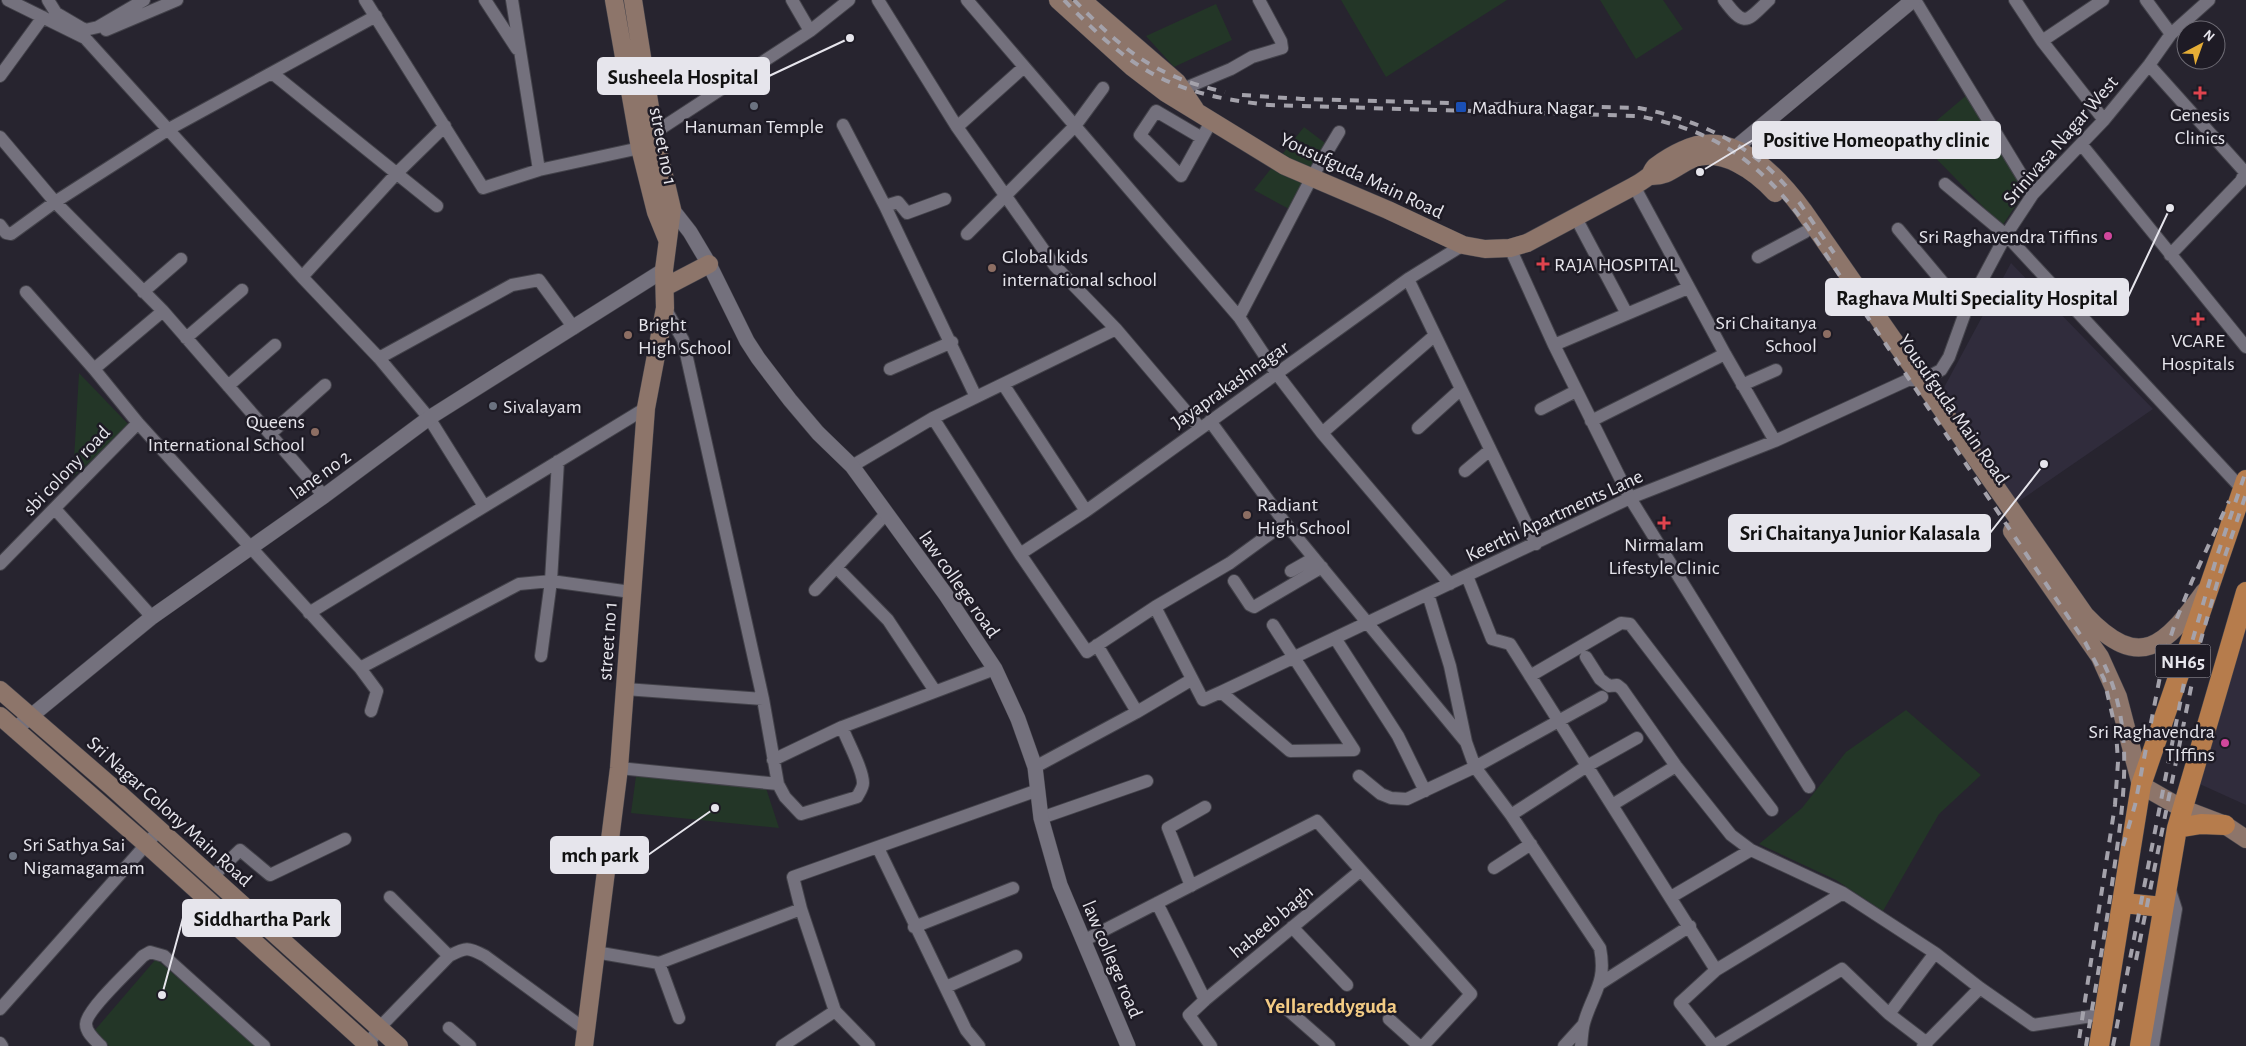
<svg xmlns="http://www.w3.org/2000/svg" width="2246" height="1046" font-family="'Alegreya Sans',sans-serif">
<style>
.built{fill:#302c3c}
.green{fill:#233627}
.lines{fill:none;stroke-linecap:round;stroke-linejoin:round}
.minor-casing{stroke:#43424a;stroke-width:14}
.tertiary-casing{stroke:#43424a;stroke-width:16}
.secondary-casing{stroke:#43424a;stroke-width:19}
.trunk-casing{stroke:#43424a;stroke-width:21}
.minor{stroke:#74717d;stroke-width:12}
.tertiary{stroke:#74717d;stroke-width:15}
.secondary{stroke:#8d756a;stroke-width:18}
.trunk{stroke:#b67c4c;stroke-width:20}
.rail{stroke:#a4a2ab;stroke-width:4;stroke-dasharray:9 9;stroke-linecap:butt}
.health-dot{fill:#e0444e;stroke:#1e1b25;stroke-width:2}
.worship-dot{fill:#6b7280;stroke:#1e1b25;stroke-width:2}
.transit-dot{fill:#1a4fb4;stroke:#1e1b25;stroke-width:2}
.hotel-dot{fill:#d1479c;stroke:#1e1b25;stroke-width:2}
.education-dot{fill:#8d6e63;stroke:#1e1b25;stroke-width:2}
.labels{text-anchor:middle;stroke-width:5;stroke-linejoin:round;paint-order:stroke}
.shield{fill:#1e1b25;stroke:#aaa8b0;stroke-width:1}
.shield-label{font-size:19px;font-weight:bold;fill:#e6e5ec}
.poi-label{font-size:20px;fill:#e6e5ec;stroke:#1e1b25;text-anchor:start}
.street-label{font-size:20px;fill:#e6e5ec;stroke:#1e1b25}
.neighbourhood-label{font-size:21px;font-weight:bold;fill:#f3cb84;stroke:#1e1b25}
.leader{fill:none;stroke:#e6e5ec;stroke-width:2}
.callout-dot{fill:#e6e5ec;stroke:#1e1b25;stroke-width:2}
.callout{fill:#e6e5ec;stroke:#e6e5ec;stroke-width:2}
.callout-label{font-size:21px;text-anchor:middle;font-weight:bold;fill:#111}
</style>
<rect width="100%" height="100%" fill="#27242f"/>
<path class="built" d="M 2011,263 L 2153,409 L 2015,504 L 1940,395 Z
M 2246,625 L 2246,805 L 2193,781 Z"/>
<path class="green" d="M 1341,0 L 1507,0 L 1386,77 Z
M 1600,0 L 1663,0 L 1683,29 L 1636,59 Z
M 1216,4 L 1232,40 L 1174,67 L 1146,36 Z
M 1968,94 L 2027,189 L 2002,226 L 1916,138 Z
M 1304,127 L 1325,143 L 1289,209 L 1254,190 Z
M 79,373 L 130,426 L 73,477 Z
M 1906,710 L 1981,775 L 1939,814 L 1883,911 L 1836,880 L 1759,844 L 1802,808 L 1846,752 Z
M 636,776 L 765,785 L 779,828 L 631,813 Z
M 156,959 L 257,1046 L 109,1046 L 95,1030 Z"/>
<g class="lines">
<g class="minor-casing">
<path id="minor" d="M 8,0 L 85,38 L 302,277 L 379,358 L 429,418 L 484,506
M 48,0 L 56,13 L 85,30 L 98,27 L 144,0
M 365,0 L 483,188 L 539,170 L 640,148
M 485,0 L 517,49
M 512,0 L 539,170
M 792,0 L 810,31
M 878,0 L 957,127 L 1055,266 L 1116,329 L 1200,428
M 967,0 L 1239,317 L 1277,374 L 1322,433 L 1450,584
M 1724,0 C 1745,28 1746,22 1769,0
M 1915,0 L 2033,194
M 2015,0 L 2042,41 L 2104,120
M 2146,0 L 2171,34
M 106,30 L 177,0
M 2042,41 L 2103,0
M 2149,65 L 2245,172 L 2241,181 L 2170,255
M 272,73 L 437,206
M 0,76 L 43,17
M 1183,89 L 1231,69 L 1252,57 L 1282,48 L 1281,41 L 1259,0
M 843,125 L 885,206 L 976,397
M 957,127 L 1024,67
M 648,135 L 654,133 L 810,31 L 849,0
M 0,137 L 55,202 L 163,311 L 324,496
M 1202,138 L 1156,111 L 1140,135 L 1181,176 L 1212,120
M 2081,144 L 2246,347
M 1945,184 L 2006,235 L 2243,490
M 1634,186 L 1725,354 L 1775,441
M 885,206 L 898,202 L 907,213 L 945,199
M 1576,218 L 1627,314
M 0,225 L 6,233 L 11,234 L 55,202 L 169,129 L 376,16
M 1898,229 L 1966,310
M 967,234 L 1075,126 L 1103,88
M 1510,248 L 1554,345 L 1630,498 L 1809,787
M 1758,257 L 1805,232
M 302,277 L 397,173 L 445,126
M 1408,279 L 1536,544
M 26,292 L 94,369 L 138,423 L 360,668 L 377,691 L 371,711
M 143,292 L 181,259
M 665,308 L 683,340 L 763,699 L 778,784 L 785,797 L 801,814 L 857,797 C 859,793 863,788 863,783 C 863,769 847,741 842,727
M 1239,317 L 1312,177 L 1339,132
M 186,338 L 242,290
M 1554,345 L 1688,288
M 379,358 L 512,285 L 539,280 L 574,328
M 94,369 L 163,311
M 890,369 L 952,342
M 1003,384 L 1086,511
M 1742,385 L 1776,370
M 228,386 L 275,345
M 1541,409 L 1576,391
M 933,418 L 1020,554 L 1087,652 L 1155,607 L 1230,563 L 1285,523
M 1210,421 L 1285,523 L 1465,741
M 1591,421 L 1725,354
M 1418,428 L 1460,390
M 1322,433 L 1434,336
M 270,434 L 325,385
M 852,466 L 933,418 L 1116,329
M 1465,471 L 1490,450
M 55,509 L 152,617
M 1020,554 L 1086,511 L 1408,279 L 1463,245
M 0,564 L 138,423
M 837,568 L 888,620 L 935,691
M 1291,571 L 1314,558
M 1467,576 L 1492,639 L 1510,644 L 1716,970 L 1843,893
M 1234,581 L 1250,605 L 1254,607 L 1322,567
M 815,590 L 885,515
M 1428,594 L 1450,666 L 1466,742 L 1475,767 L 1511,815 L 1600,948 C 1607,983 1593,992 1584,1023 C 1582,1030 1582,1038 1581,1046
M 1155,607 L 1203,700 L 1221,692 L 1290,751 L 1354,750
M 309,613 L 646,408
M 1273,625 L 1354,750
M 1335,638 L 1398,736 L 1425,791
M 1097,645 L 1137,712
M 541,656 L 551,581 L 558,461
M 1586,657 L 1600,679 L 1609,686 L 1617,685 L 1622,689 L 1676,766 L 1731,835 L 1751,850 L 1843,893 L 1935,953 L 1980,988 L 2033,1025 L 2105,1014
M 360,668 L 519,584 L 551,581 L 631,592
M 1530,676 L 1621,623 L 1630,624 L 1772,810
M 625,689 L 763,699
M 1221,692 L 1630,498 L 1775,441 L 1908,380 L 1922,380 L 1941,370 L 1949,357 L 1966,310 L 2006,235 L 2033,194 L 2104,120 L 2149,65 L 2171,34 L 2209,0
M 773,760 L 842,727 L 995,669
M 1035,767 L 1137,712 L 1191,680
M 619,768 L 778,784
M 1359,776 L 1381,794 L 1391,798 L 1407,799 L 1475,767 L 1602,697
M 1612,805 L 1676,766
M 1511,815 L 1587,766 L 1637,738
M 1041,818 L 1147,781
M 878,848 L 966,1030 L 979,1046
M 1494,868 L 1531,844
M 211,878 L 240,850 L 270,875 L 345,839
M 1191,886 L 1168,828 L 1205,807
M 390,897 L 449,956
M 1671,897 L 1751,850
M 1157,903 L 1205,1000 L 1189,1015 L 1211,1046
M 914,927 L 1013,888
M 1292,927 L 1347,985
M 1083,941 L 1317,821 L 1471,994 L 1423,1046
M 595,952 L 659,963 L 801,909
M 659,963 L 679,1018
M 1601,983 L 1690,926
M 946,987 L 1016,956
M 1205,1000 L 1360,871
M 0,1009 L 159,830
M 1288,1010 L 1329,1046
M 1889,1014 L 1935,953
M 1389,1019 L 1419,1046
M 449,1028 L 470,1046
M 0,1043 L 2,1046
M 101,1046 C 95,1040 86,1033 86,1024 C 86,1010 132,968 143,956 L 150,952 L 164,956 L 264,1046
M 367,1046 L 380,1027 L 449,956 C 466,947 468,947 485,956 L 586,1030
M 782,1046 L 835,1011
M 869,1046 L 835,1011 L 801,909 L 793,877 L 1038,790
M 1564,1046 L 1583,1025
M 1714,1046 L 1842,969 L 1889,1014 L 1927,1043
M 1714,1046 L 1680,1003 L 1716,970
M 1923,1046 L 1980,988
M 2153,1046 L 2176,909 L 2169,887"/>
</g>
<g class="tertiary-casing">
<path id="tertiary" d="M 1734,149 L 1913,0
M 662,211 L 672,209 L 690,232 L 709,264 L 747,341 L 758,358 L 790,400 L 818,433 L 852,466 L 946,595 L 995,669 L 1018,719 L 1035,767 L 1041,818 L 1060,885 L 1128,1046
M 14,730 L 152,617 L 324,496 L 429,418 L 664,270"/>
</g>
<g class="secondary-casing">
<path id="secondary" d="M 614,0 L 640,148 L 656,212 L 667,239
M 1058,0 L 1132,67 L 1166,93 L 1285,166 L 1388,210 L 1463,245 L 1485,249 L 1510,248 L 1527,243 L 1634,186 C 1639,183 1646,179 1650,175 C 1652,172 1653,168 1656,166 C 1664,160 1674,154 1683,150 C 1732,126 1777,175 1803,210 L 2085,615 C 2140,673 2165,646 2204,592
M 1082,0 L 1177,82 L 1195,109
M 1650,176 C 1668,177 1676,166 1692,159 C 1722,147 1756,172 1775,193
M 665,287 L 709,264
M 2012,531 L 2100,657 L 2118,697 L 2141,785 L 2183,809 L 2225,825 L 2246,839
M 0,690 L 112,787 L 399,1046
M 0,716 L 146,844 L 369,1046
M 584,1046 L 619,768 L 646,408 L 665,308 L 664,270 L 672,209 L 654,133 L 633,0"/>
</g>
<g class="trunk-casing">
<path id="trunk" d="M 2177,828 L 2201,824 L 2225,825
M 2123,903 L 2163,907
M 2099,1046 L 2141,785 L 2246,480
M 2140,1046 L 2177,828 L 2246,592"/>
</g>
<use href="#minor" class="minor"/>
<use href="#tertiary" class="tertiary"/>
<use href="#secondary" class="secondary"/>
<use href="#trunk" class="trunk"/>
<path class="rail" d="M 1064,0 C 1133,71 1169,94 1269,105 L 1638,116 C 1717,131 1761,162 1808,228 L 2085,642 L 2104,679 L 2116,731 L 2118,762 L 2115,805 L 2078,1046
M 1074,0 C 1124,51 1154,76 1225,92
M 1242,95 L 1302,99 L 1639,108 C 1695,119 1747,142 1786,186
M 1799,202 L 1834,253
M 2123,846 L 2135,805 L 2163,661 L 2175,623 L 2192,581 L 2229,501
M 2136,960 L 2200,643 L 2224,559 L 2246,494
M 2086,1046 C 2095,990 2105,934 2113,877 C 2123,805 2137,726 2101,658
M 2113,1046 L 2192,642 L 2217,556 L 2246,471"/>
</g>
<g class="health-dot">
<path d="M2197.5 85.5h5v5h5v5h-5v5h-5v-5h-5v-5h5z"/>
<path d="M1540.5 256.5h5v5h5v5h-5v5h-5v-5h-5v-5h5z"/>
<path d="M2195.5 311.5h5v5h5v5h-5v5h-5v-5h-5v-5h5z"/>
<path d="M1661.5 515.5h5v5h5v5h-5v5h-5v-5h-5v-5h5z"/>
</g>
<g class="worship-dot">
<circle cx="754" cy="106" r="5"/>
<circle cx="493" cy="406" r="5"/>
<circle cx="13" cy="856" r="5"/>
</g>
<rect class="transit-dot" x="1455" y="101" width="12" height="12" rx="2.5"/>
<g class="hotel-dot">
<circle cx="2108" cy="236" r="5"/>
<circle cx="2225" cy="743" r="5"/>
</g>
<g class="education-dot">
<circle cx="992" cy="268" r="5"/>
<circle cx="1827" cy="334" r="5"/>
<circle cx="628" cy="335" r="5"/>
<circle cx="315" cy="432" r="5"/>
<circle cx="1247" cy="515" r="5"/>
</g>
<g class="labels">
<rect class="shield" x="2155.5" y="644.5" width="55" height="33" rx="4"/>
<g class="shield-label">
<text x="2183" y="668">NH65</text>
</g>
<g class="poi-label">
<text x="1472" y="114">Madhura Nagar</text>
<text x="2200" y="121" text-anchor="middle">Genesis<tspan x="2200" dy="23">Clinics</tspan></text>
<text x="754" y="133" text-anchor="middle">Hanuman Temple</text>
<text x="2098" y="243" text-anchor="end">Sri Raghavendra Tiffins</text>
<text x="1002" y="263">Global kids<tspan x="1002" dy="23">international school</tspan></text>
<text x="1554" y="271">RAJA HOSPITAL</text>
<text x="1817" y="329" text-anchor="end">Sri Chaitanya<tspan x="1817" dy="23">School</tspan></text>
<text x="638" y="331">Bright<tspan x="638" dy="23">High School</tspan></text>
<text x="2198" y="347" text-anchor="middle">VCARE<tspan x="2198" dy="23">Hospitals</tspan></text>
<text x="503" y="413">Sivalayam</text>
<text x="305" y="428" text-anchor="end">Queens<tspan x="305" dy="23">International School</tspan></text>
<text x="1257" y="511">Radiant<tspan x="1257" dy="23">High School</tspan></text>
<text x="1664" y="551" text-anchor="middle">Nirmalam<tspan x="1664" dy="23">Lifestyle Clinic</tspan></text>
<text x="2215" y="738" text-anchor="end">Sri Raghavendra<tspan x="2215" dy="23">TIffins</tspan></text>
<text x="23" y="851">Sri Sathya Sai<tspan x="23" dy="23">Nigamagamam</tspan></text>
</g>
<g class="street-label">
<text transform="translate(2060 140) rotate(-49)" y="7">Srinivasa Nagar West</text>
<text transform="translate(664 146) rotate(79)" y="7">street no 1</text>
<text transform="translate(1362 175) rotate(25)" y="7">Yousufguda Main Road</text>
<text transform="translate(1230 384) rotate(-35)" y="7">Jayaprakashnagar</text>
<text transform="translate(1954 409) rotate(55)" y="7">Yousufguda Main Road</text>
<text transform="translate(66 470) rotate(-46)" y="7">sbi colony road</text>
<text transform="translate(320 474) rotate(-36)" y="7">lane no 2</text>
<text transform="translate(1554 515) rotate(-25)" y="7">Keerthi Apartments Lane</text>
<text transform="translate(960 584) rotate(55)" y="7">law college road</text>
<text transform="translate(607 641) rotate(-86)" y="7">street no 1</text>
<text transform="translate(170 811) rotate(42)" y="7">Sri Nagar Colony Main Road</text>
<text transform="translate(1271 921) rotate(-40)" y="7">habeeb bagh</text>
<text transform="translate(1113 959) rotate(67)" y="7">law college road</text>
</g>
<g class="neighbourhood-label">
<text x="1331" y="1013">Yellareddyguda</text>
</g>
</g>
<path class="leader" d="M850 38L769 76M1700 172L1753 140M2170 208L2128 297M2044 464L1990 533M715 808L648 855M162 995L183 918"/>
<g class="callout-dot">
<circle cx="850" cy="38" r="5"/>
<circle cx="1700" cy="172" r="5"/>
<circle cx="2170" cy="208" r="5"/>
<circle cx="2044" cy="464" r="5"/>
<circle cx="715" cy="808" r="5"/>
<circle cx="162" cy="995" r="5"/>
</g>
<g class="callout">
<rect x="598" y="58" width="171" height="36" rx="5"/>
<rect x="1753" y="122" width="247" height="36" rx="5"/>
<rect x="1826" y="279" width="302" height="36" rx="5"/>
<rect x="1729" y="515" width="261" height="36" rx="5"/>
<rect x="551" y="837" width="97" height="36" rx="5"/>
<rect x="183" y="900" width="157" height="36" rx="5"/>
</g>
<g class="callout-label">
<text x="683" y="84">Susheela Hospital</text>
<text x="1876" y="147">Positive Homeopathy clinic</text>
<text x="1977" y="305">Raghava Multi Speciality Hospital</text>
<text x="1860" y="540">Sri Chaitanya Junior Kalasala</text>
<text x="600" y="862">mch park</text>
<text x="262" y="926">Siddhartha Park</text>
</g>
<g transform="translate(2201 45) rotate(41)"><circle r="24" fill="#1e1b25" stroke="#6e6c75"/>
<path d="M0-4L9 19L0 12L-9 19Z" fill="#e5ad36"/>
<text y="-8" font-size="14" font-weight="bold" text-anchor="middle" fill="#e6e5ec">N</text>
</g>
</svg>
